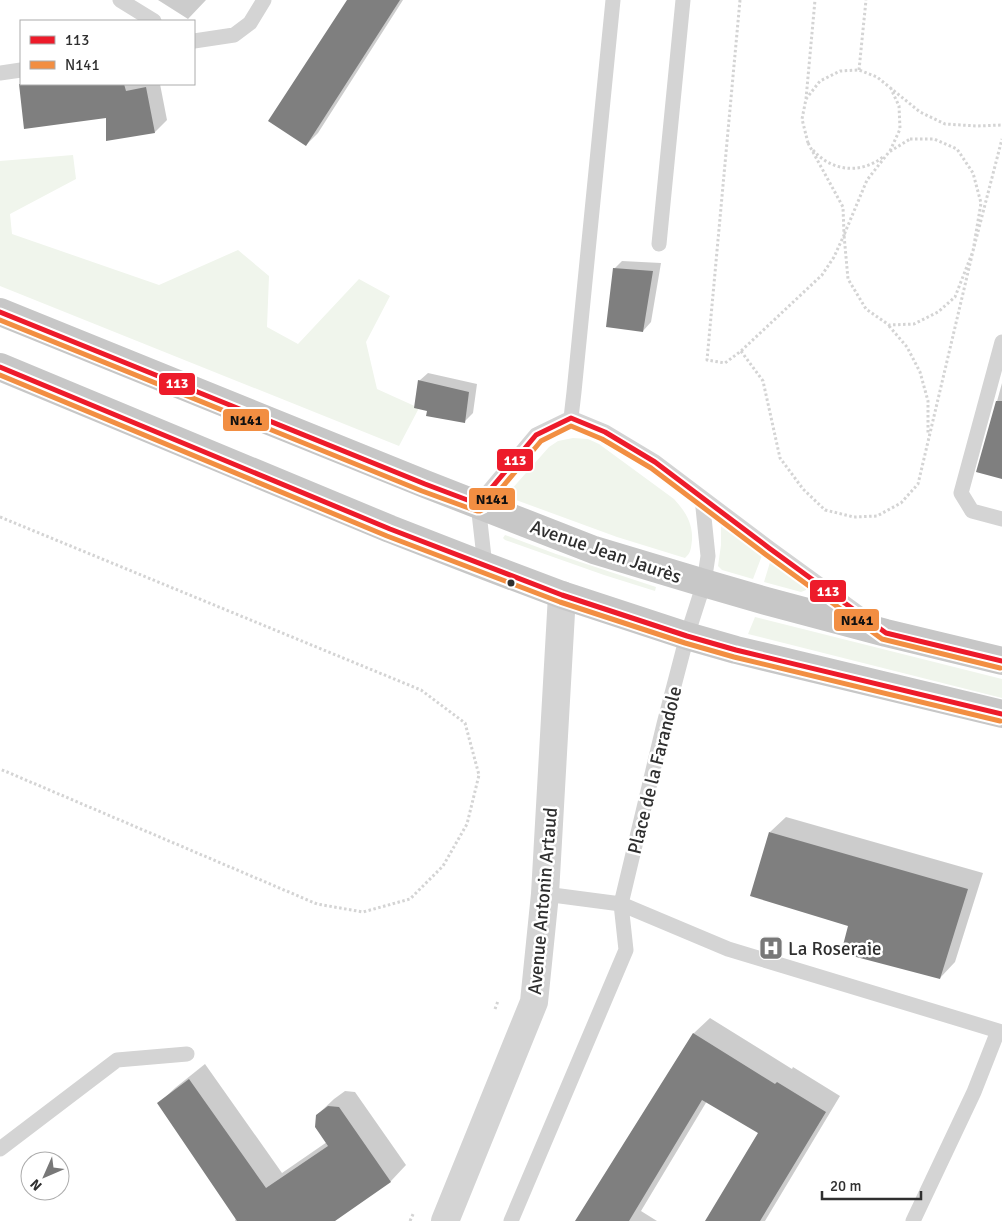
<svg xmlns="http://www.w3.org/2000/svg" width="1002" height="1221" font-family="Signika,sans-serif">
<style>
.green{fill:#f0f5ec}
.shadow{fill:#0003}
.building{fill:#7f7f7f}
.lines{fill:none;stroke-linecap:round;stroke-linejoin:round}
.path{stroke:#d4d4d4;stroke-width:3;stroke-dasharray:2.5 2.5;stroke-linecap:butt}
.lane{stroke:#d4d4d4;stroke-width:15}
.street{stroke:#d4d4d4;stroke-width:28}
.primary{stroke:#c7c7c7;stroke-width:28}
.bus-1-casing{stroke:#fff;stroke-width:9}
.bus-2-casing{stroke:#fff;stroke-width:9}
.bus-1{stroke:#ed1b2a;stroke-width:5}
.bus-2{stroke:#f28e42;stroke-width:5}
.bus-dot{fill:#2f2f2f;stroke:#fff;stroke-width:2}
.labels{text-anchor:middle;stroke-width:5;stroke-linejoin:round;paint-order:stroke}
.street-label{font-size:19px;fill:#2f2f2f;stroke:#fff}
.poi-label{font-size:19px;fill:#2f2f2f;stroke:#fff;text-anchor:start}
.line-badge{stroke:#fff;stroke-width:2}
.badge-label{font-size:14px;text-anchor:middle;font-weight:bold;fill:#fff}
.pale-badge-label{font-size:14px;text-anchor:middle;font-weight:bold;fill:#111}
</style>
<rect width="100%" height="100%" fill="#fff"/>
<path class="green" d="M 73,155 L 76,179 L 10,214 L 12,234 L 159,285 L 238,250 L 269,276 L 267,327 L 298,344 L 359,279 L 390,296 L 366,342 L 377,389 L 419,408 L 399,446 L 0,286 L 0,161 Z
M 573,438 L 588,439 L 599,444 L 674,499 C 685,511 693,523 692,540 C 691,548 691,553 685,558 L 617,537 L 516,500 L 509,495 L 510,491 L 549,447 L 558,441 Z
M 723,523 L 763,553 L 753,579 L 722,570 L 718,566 L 721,545 L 721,526 Z
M 505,535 L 556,554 L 656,587 L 655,591 L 604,575 L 505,540 L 503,538 Z
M 771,559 L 801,579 L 806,584 L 806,590 L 801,592 L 764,582 Z
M 755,617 L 1002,679 L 1002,698 L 748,634 Z"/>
<path class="shadow" d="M 158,0 L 206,0 L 188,19 Z
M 348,0 L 403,0 L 318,133 L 306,145 Z
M 21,83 L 160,84 L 167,120 L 155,132 L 107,117 L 20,84 Z
M 622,261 L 661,263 L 651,322 L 643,331 L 614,269 Z
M 428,373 L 477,384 L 473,413 L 464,422 L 428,410 L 419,381 Z
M 1002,383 L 1002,477 L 978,471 Z
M 786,817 L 983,873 L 955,962 L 940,978 L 850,925 L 770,832 Z
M 710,1018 L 792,1069 L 793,1067 L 840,1096 L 765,1221 L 707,1221 L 759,1133 L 707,1101 L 641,1211 L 657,1221 L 576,1221 L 694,1033 Z
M 205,1064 L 282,1173 L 327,1142 L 317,1115 L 334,1099 L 345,1091 L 355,1092 L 406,1165 L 391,1181 L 333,1221 L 235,1221 L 236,1218 L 159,1103 L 175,1088 Z"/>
<path class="building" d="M 347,0 L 400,0 L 306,146 L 268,121 Z
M 19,84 L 124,84 L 126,91 L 146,87 L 155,133 L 106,141 L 106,118 L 24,129 Z
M 613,268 L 653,271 L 643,332 L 606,327 Z
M 418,380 L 469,392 L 465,423 L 426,416 L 427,411 L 414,408 Z
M 996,401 L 1002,401 L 1002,479 L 976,472 Z
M 769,832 L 968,889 L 940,979 L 841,953 L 848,926 L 750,896 Z
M 693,1033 L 775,1084 L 777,1082 L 826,1112 L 760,1221 L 705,1221 L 758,1133 L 702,1100 L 629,1221 L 575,1221 Z
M 189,1079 L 266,1188 L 328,1146 L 315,1127 L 316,1115 L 328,1106 L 339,1107 L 391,1182 L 335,1221 L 237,1221 L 157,1103 Z"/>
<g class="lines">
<path class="path" d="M 740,0 L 707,360 L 725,363 L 741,351 L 822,275 L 834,257 L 844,235 L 843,207 L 808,143
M 859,70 L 866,0
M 806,99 L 815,0
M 910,139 L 934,139 L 957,149 L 973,173 L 981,203 L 973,251 L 955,297 L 938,312 L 914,324 L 889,325 L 866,309 L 848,279 L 844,235 L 867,180 L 889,152 Z
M 808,143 L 802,119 L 806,99 L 820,81 L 840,71 L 859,70 L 877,77 L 920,112 L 945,124 L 977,126 L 1002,125
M 813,150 C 832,172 861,174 883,157
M 890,151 L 900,129 L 899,106 L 891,89
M 889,326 L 907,347 L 920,372 L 928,401 L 928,434
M 741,351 L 763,381 L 780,458 L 803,489 L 825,510 L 854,517 L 877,516 L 901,503 L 918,484 L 973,251 L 1002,139
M 0,517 L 421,690 L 465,723 L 479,775 L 467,824 L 443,866 L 410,899 L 363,912 L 317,904 L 0,769
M 495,1009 L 498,1001
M 410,1221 L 414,1212"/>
<path class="lane" d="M 120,0 L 154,21
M 194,41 L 234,35 L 250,23 L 264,0
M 0,73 L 21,70
M 659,244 L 683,0
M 1002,342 L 961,493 L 972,511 L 1002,519
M 571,418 L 574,392 L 613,0
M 485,566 L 478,504 L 536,435 L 571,418 L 605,432 L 655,462 L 769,548 L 871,622
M 545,894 L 621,904 L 728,949 L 1002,1032
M 0,1149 L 117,1060 L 187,1054
M 511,1221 L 626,950 L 621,904 L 664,724 L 687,636 L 704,583 L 708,556 L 702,498
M 913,1221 L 974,1092 L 998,1031"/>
<path class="street" d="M 445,1221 L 534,1002 L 545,894 L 562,595"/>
<path class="primary" d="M 0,312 L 425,484 L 594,550 L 704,583 L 766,601 L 886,633 L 1002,661
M 0,367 L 390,529 L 485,566 L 562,595 L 687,636 L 736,650 L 1002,714"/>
<g class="bus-1-casing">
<path id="bus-1" d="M 0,312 L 425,484 L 478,504 L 536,435 L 571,418 L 605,432 L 655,462 L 769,548 L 886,633 L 1002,661
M 0,367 L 390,529 L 562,595 L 687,636 L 736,650 L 1002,714"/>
</g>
<g class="bus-2-casing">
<path id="bus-2" d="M 0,320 L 422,491 L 477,511 L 480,511 L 484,509 L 541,441 L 571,426 L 602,439 L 651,468 L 765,554 L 882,639 L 1000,668
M 0,375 L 387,536 L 560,602 L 685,643 L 734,657 L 1000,721"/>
</g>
<use href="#bus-1" class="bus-1"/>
<use href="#bus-2" class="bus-2"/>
</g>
<defs>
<g id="hospital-square" transform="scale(1.25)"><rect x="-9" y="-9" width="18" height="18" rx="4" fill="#787878" stroke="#fff"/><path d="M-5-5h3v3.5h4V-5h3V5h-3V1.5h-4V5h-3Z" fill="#fff"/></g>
</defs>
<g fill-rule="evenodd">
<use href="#hospital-square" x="771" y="948"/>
</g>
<circle class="bus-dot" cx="511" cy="583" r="4.5"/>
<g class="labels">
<g class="street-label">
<text transform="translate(606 551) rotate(19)" y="7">Avenue Jean Jaurès</text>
<text transform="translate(654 770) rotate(-76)" y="7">Place de la Farandole</text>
<text transform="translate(542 901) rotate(-85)" y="7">Avenue Antonin Artaud</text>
</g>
<g class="poi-label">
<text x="788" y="955">La Roseraie</text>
</g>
</g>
<g class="line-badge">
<rect x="158" y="372" width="38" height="24" rx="5" fill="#ed1b2a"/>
<rect x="222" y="408" width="48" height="24" rx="5" fill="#f28e42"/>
<rect x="496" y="448" width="38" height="24" rx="5" fill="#ed1b2a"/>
<rect x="468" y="487" width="48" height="24" rx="5" fill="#f28e42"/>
<rect x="809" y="579" width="38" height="24" rx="5" fill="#ed1b2a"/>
<rect x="833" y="608" width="47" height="24" rx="5" fill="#f28e42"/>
</g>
<g class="badge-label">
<text x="177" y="388">113</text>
<text x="515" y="465">113</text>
<text x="828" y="596">113</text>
</g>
<g class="pale-badge-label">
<text x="246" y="425">N141</text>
<text x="492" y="504">N141</text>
<text x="857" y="625">N141</text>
</g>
<rect x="20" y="20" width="175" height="65" fill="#ffffff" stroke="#acacac"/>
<rect x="30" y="36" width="25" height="8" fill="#ed1b2a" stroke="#acacac"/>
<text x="65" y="45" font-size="15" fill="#2f2f2f">113</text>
<rect x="30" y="61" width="25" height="8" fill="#f28e42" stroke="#acacac"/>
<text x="65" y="70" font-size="15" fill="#2f2f2f">N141</text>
<g transform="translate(45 1176) rotate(225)"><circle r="24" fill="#ffffff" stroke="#acacac"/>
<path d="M0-4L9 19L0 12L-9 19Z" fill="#787878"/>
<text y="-8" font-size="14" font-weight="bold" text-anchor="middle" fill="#2f2f2f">N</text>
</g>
<path d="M822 1191v8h99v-8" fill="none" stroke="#2f2f2f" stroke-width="2.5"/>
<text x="830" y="1191" font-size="15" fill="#2f2f2f" stroke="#ffffff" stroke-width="4" paint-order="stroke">20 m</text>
</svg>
